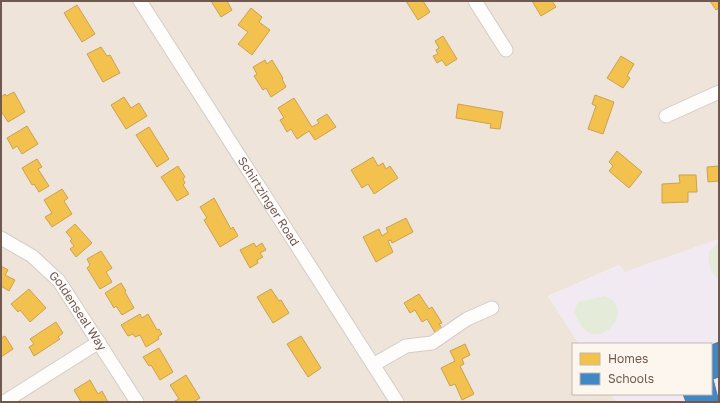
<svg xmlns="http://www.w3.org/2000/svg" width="720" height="403" font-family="'Golos Text',sans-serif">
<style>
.residential{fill:#eee4da}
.education{fill:#f2eaf2}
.green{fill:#e4ebd8}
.homes{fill:#f2c14e;stroke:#cba24e}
.schools{fill:#3f88c5;stroke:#4e7aa2}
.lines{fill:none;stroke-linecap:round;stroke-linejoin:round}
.minor-casing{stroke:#d3cdc7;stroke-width:15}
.minor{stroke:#fefdfc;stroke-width:13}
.labels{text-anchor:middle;stroke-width:4;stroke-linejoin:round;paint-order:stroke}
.street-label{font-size:12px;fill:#705a4f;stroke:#fdf6ee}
</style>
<rect width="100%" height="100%" fill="#f6f1ec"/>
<path class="residential" d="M 1,1 L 719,1 L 719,239 L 625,272 L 619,265 L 548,296 L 579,344 L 573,344 L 573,394 L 611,394 L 616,402 L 1,402 Z"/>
<path class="education" d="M 719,239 L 719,402 L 616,402 L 611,394 L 711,394 L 711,344 L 579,344 L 548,296 L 620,265 L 625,272 Z"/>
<path class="green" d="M 719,242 L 719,278 C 709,274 708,261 709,252 Z
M 605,296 C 634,307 608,344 587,332 C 582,329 577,317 574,312 L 578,302 Z"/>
<path class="homes" d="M 211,1 L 227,1 L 232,10 L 221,17 Z
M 406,1 L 423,1 L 430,12 L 418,20 Z
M 532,1 L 552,1 L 556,7 L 541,16 Z
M 710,1 L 719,1 L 719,8 L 716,10 Z
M 77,5 L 95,34 L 82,42 L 64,13 Z
M 251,8 L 262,17 L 259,22 L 270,30 L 252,55 L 238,44 L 248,32 L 238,25 Z
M 443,36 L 457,59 L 446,66 L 442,60 L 437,63 L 433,56 L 438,54 L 436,50 L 439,48 L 435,41 Z
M 101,47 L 107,56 L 110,55 L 120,73 L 103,82 L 87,54 Z
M 621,56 L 634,64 L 627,76 L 630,78 L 623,88 L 607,78 Z
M 265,60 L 267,64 L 272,60 L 283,78 L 282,79 L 286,87 L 271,97 L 266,88 L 263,90 L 254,76 L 257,74 L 253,67 Z
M 14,92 L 25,112 L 8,122 L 1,111 L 1,97 L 5,94 L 6,96 Z
M 595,95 L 614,102 L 603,134 L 588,129 L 596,106 L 592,104 Z
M 124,97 L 131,108 L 139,103 L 147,116 L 126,129 L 111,105 Z
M 294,98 L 312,127 L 319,123 L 317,120 L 327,114 L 336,127 L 315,140 L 309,131 L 297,139 L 291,129 L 287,132 L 280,120 L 284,118 L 278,108 Z
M 458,104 L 503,112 L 500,129 L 490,128 L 491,124 L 456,118 Z
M 27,126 L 38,144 L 22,154 L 17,146 L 13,149 L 7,138 Z
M 149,127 L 169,159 L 157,167 L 136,135 Z
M 617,151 L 642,172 L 629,188 L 609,171 L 613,166 L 609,162 Z
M 373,157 L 378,166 L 383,163 L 386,169 L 390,166 L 398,178 L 374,194 L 368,184 L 362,188 L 351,170 Z
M 37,159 L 42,167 L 38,169 L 49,186 L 39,192 L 34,184 L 32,185 L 22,168 Z
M 178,166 L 185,177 L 183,179 L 185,183 L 183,185 L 189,194 L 177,201 L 161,177 Z
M 719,166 L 719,181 L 708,182 L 707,167 Z
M 679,175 L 696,175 L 697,192 L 688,192 L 688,202 L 662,203 L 662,184 L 680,183 Z
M 62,189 L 68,198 L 64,201 L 72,214 L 52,227 L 45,217 L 52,213 L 44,200 Z
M 214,198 L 231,229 L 233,227 L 238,236 L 220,247 L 204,220 L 207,218 L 200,207 Z
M 406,218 L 413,232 L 392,243 L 391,240 L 388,241 L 393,252 L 376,262 L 363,237 L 379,229 L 382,236 L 388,232 L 386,228 Z
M 75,224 L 92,243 L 76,257 L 70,249 L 74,246 L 70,241 L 72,239 L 66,232 Z
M 254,243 L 256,247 L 262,243 L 266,250 L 260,253 L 263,257 L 257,260 L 258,263 L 250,268 L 240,250 Z
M 101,251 L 112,268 L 106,272 L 112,282 L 100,289 L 87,268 L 90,265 L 87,259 Z
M 1,266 L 8,270 L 5,275 L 15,280 L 9,291 L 1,286 Z
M 121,283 L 126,291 L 125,292 L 134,308 L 122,315 L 116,306 L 114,308 L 105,293 Z
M 29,289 L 46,308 L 30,322 L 20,310 L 18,312 L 11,304 Z
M 271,289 L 279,301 L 281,300 L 289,313 L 273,323 L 257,297 Z
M 419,294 L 429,309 L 432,307 L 442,323 L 439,324 L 444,331 L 437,336 L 427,319 L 422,322 L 415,310 L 410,313 L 404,303 Z
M 140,314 L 142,318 L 148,314 L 157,330 L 159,329 L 162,334 L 158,337 L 159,339 L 146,347 L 140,335 L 135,337 L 133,334 L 128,336 L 121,325 Z
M 56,322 L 63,333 L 58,337 L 60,339 L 34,356 L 29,347 L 34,344 L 30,339 Z
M 5,336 L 13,349 L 1,357 L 1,338 Z
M 301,336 L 321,368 L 308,377 L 287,344 Z
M 465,344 L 470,355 L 462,359 L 464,364 L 460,366 L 474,394 L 462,400 L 455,384 L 450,386 L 441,368 L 455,361 L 450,351 Z
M 159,348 L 173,372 L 160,380 L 151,365 L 149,366 L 143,357 Z
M 186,375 L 200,398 L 193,402 L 173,402 L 179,399 L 170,385 Z
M 90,380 L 98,394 L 102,391 L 108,402 L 81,402 L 74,390 Z"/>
<path class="schools" d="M 719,342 L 719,377 L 713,379 L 719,402 L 686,402 L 683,394 L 711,394 L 711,345 Z"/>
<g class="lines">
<g class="minor-casing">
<g id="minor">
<path id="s1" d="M 140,1 L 397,402"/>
<path d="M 475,1 L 506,50"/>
<path d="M 666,116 L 719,92"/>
<path id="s2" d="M 1,238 L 32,256 L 59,281 L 137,402"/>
<path d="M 373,365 L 406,346 L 432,343 L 467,319 L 492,308"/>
<path d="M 4,402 L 99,342"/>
</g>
</g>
<use href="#minor" class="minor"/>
</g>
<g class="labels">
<g class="street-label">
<text dy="4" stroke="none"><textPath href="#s1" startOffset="238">Schirtzinger Road</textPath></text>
<text dy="4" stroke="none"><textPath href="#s2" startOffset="108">Goldenseal Way</textPath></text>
</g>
</g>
<rect width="720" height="403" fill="none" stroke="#705a4f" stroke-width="4"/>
<rect x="572" y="343" width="140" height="52" fill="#fdf6ee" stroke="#c5b8ae"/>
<rect x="580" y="353" width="20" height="12" fill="#f2c14e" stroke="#c5b8ae"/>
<text x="608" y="363" font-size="12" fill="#705a4f">Homes</text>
<rect x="580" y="373" width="20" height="12" fill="#3f88c5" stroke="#c5b8ae"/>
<text x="608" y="383" font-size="12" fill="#705a4f">Schools</text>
</svg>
